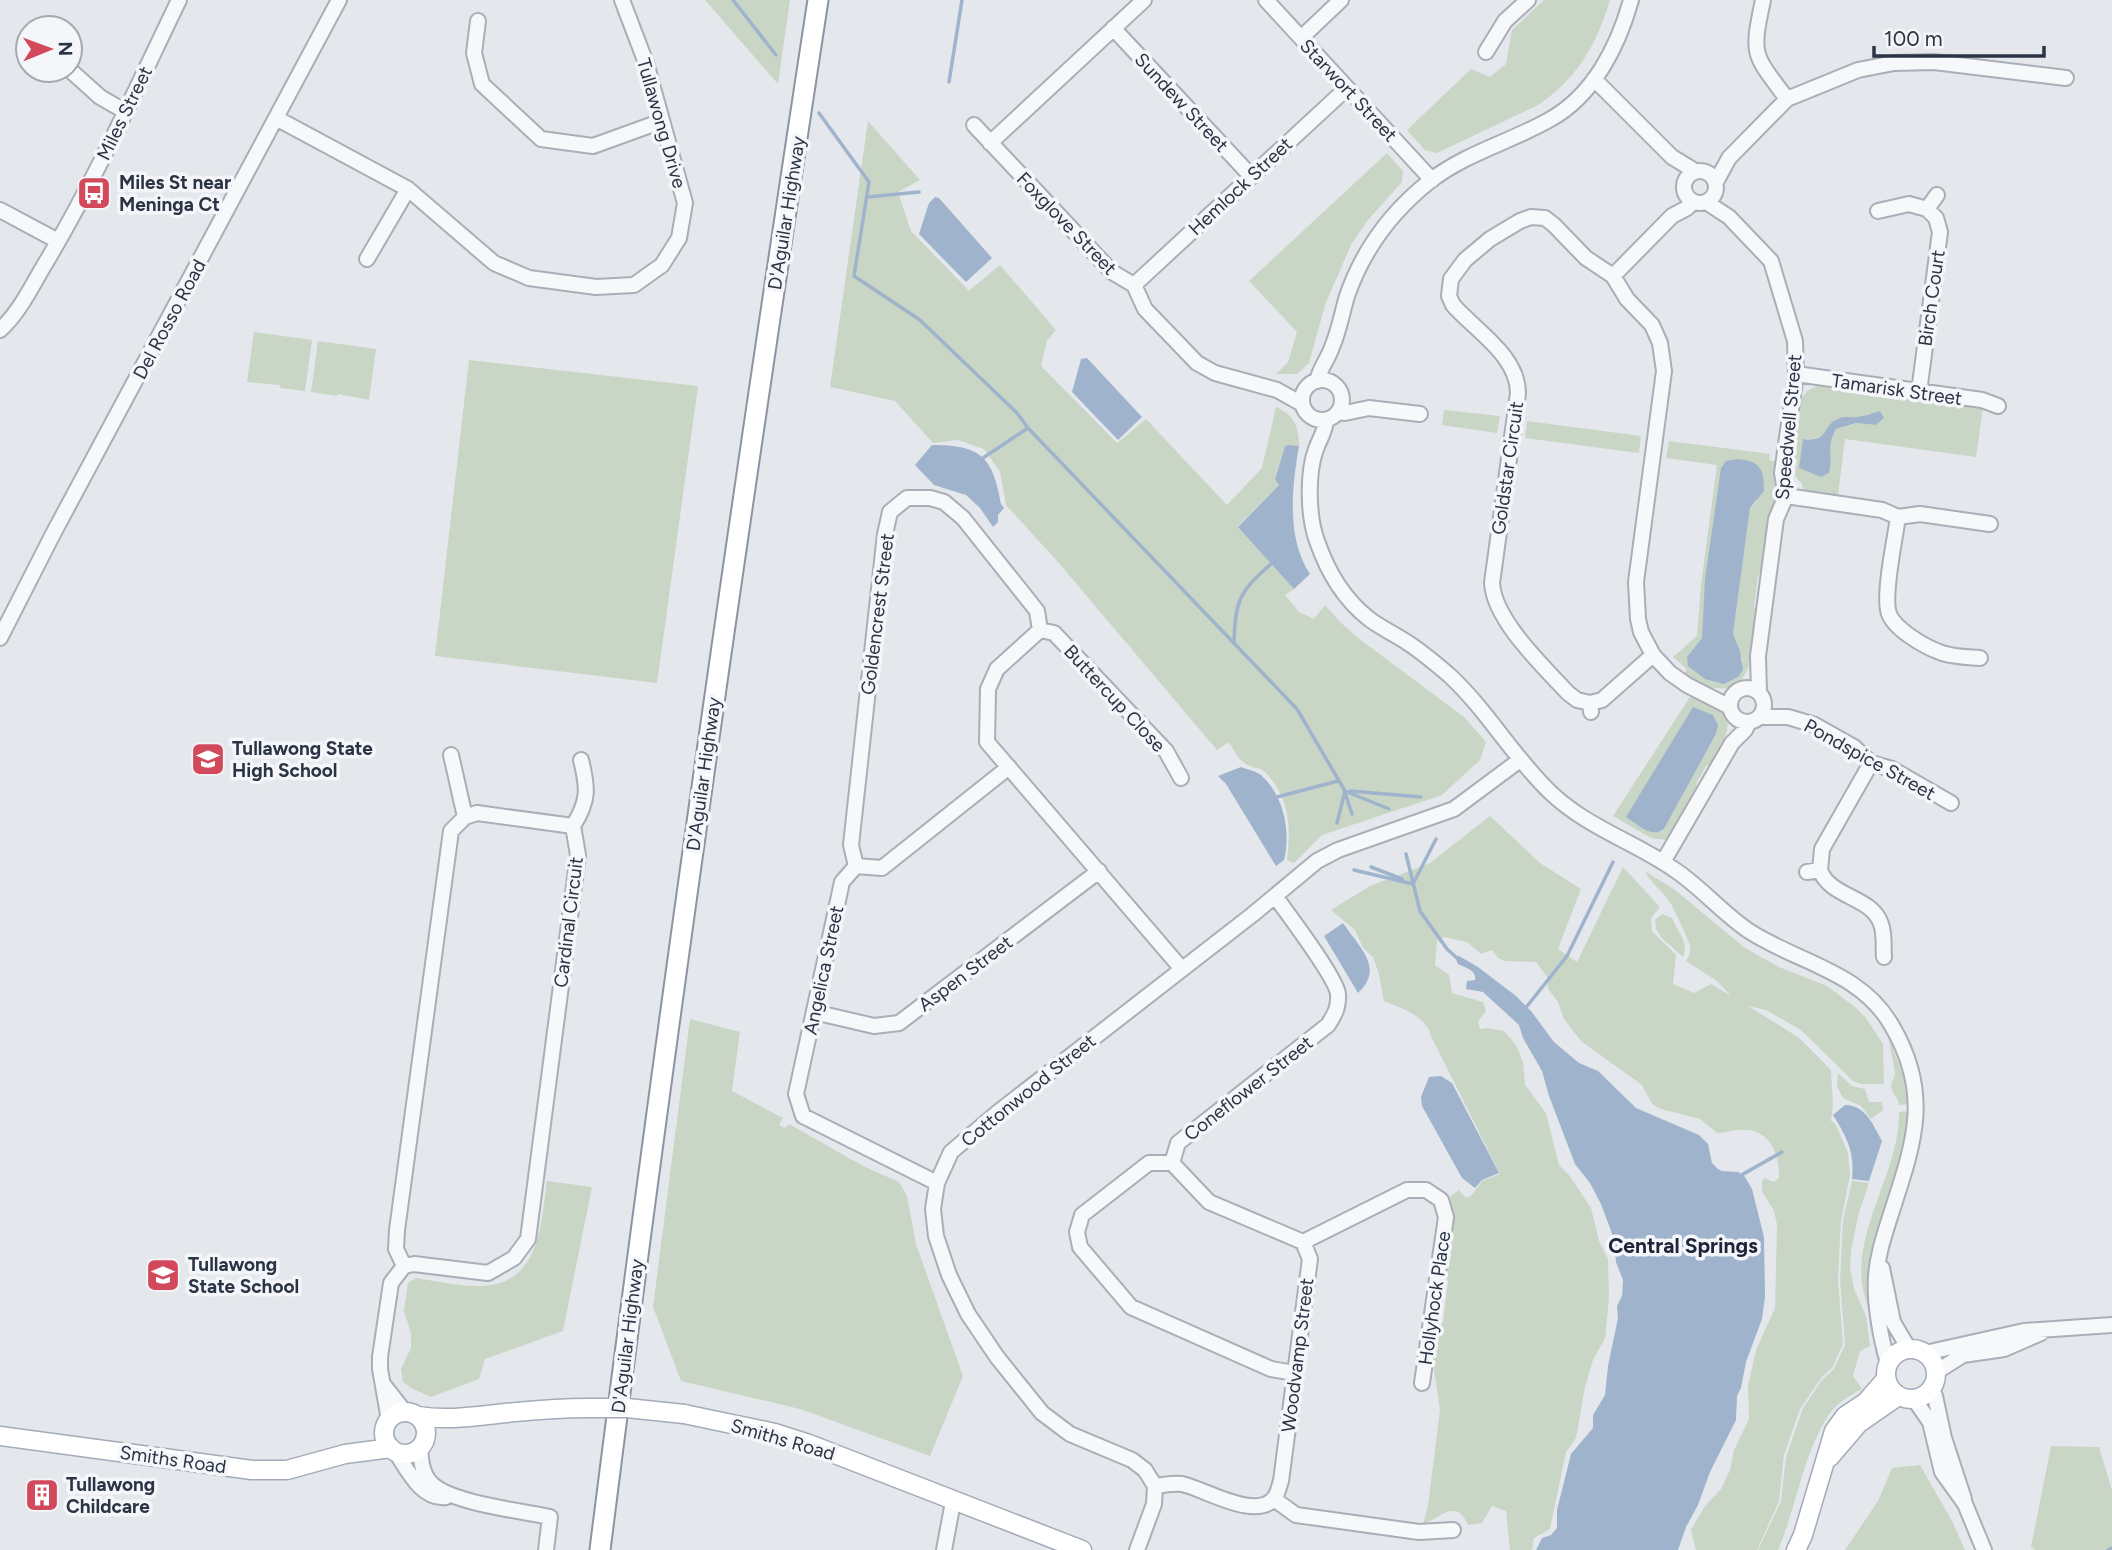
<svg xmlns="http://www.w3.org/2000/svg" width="2112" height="1550" font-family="Figtree,sans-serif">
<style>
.green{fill:#c9d6c5;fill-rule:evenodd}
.water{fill:#9fb4cc}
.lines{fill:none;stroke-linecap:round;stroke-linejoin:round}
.stream{stroke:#9fb4cc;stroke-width:3.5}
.minor-casing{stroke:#a9aeb7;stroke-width:18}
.major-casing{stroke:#a3abb8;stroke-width:21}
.highway-casing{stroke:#8b94a3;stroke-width:23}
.minor{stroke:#f7f8fa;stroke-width:14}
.major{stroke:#fff;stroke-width:18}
.highway{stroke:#fff;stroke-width:19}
.major-bridge-casing{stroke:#a3abb8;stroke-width:21;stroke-linecap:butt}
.major-bridge{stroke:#fff;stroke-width:18}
.labels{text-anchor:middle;stroke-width:7;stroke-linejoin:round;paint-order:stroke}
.street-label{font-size:19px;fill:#2b3445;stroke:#f4f6f9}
.poi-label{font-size:19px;font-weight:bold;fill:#2b3445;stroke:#f4f6f9;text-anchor:start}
.neighbourhood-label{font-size:21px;font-weight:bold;fill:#1d2536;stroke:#f4f6f9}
</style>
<rect width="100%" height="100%" fill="#e4e7ec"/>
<path class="green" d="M 705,0 L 790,0 L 778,84 Z
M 1544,0 L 1610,0 C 1597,44 1577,79 1538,105 L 1437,153 L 1425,150 L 1407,130 L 1471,69 L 1490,77 L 1506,64 L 1512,30 Z
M 868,121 L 920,180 L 898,192 L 911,231 L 969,291 L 1000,265 L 1056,330 L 1047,341 L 1041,366 L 1117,443 L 1146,419 L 1227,505 L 1262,468 L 1276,407 C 1294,415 1299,427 1299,446 L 1285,446 L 1275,478 L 1279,485 L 1238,526 L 1294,589 L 1285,595 L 1299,612 L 1314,619 L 1325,605 L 1340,622 L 1362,641 L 1464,717 L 1486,742 L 1480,760 L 1442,795 L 1322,835 L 1294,863 L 1287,860 C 1291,827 1290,798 1265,772 C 1260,767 1252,768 1246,764 C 1239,760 1233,749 1229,742 L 1217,750 L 1058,562 L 1006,505 L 1000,472 L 984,449 L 958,440 L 933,443 L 895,401 L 830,387 Z
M 1387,153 L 1403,171 L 1402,182 L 1368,220 L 1352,243 L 1326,302 L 1309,363 L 1297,374 L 1276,374 L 1288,362 L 1297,332 L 1249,281 Z
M 254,332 L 312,340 L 305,391 L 280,388 L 280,385 L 247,382 Z
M 318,341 L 376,349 L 369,400 L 338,394 L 337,396 L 311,392 Z
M 469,360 L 698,386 L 657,683 L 435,656 Z
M 1817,386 L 1865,391 L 1869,396 L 1899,400 L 1902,396 L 1977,405 L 1983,408 L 1976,457 L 1845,439 L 1838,496 L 1803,490 L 1802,484 L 1795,476 L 1797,459 L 1793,457 L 1801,399 L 1807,391 ZM 1870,413 L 1876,425 L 1857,423 L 1836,429 L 1829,442 L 1831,466 L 1808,472 L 1804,469 L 1803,439 C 1824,441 1827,431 1840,418 L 1861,417 Z
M 1444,410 L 1500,416 L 1497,433 L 1442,425 Z
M 1527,421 L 1641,436 L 1639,453 L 1525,438 Z
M 1669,441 L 1770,454 L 1769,460 L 1777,462 L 1777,495 L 1770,512 L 1762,573 L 1758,575 L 1754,607 L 1757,611 C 1753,640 1756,694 1715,688 C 1703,686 1694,682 1684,675 L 1687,669 L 1673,657 L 1697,636 L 1701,585 L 1717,465 L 1666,458 ZM 1760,467 L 1757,501 L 1750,508 L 1733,634 L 1743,662 L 1687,657 L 1702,638 Z
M 1690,697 C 1739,714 1733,722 1712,765 L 1706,766 L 1696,784 L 1697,790 L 1670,835 L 1666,840 L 1651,838 L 1613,816 ZM 1693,708 L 1716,734 L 1664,829 L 1662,832 L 1627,817 Z
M 1490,816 L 1540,863 L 1581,889 L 1558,949 L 1577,962 L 1623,867 L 1660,907 L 1651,918 L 1652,931 L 1676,955 L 1673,984 L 1694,993 L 1711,984 L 1731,996 L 1717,981 L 1686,961 C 1689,956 1691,952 1690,946 C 1690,943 1672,904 1669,901 C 1662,890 1650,883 1645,871 L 1675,890 L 1745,948 L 1779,967 L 1827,986 L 1855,1007 L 1866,1018 L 1883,1044 L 1884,1084 L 1861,1084 L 1853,1081 L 1801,1030 L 1766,1010 L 1748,1006 L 1798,1037 L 1831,1070 L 1833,1104 L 1831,1121 L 1835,1123 L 1848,1153 L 1850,1175 L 1841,1221 L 1838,1280 L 1843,1344 L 1832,1368 L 1822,1377 L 1800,1409 L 1784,1455 L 1779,1501 L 1757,1550 L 1696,1550 L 1691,1530 L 1705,1506 L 1721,1489 L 1730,1470 L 1734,1450 L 1749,1419 L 1748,1386 L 1756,1350 L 1775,1308 L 1777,1225 L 1774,1211 L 1762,1191 L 1762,1181 L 1765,1178 L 1774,1182 L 1779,1178 C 1780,1157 1771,1130 1745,1130 C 1736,1129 1726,1133 1717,1133 L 1700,1119 L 1661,1109 L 1652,1104 L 1642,1085 L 1581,1041 L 1564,1019 L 1558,1002 L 1548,989 L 1547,977 L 1536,962 L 1505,961 L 1498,958 L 1492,950 L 1481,954 L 1467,942 L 1444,937 L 1437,941 L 1435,965 L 1449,975 L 1452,993 L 1483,1002 L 1486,1011 L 1478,1022 L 1480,1029 L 1488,1028 L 1504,1031 L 1516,1045 L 1523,1062 L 1525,1085 L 1546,1113 L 1559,1165 L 1569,1175 L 1591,1208 L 1599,1241 L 1608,1259 L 1609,1298 L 1605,1338 L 1593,1360 L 1585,1387 L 1576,1438 L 1566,1452 L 1550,1529 L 1534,1538 L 1532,1550 L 1510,1550 L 1506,1511 L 1492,1506 L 1482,1523 L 1468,1525 C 1455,1497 1442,1518 1423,1524 L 1428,1506 L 1440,1410 L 1434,1370 L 1437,1328 L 1443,1322 L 1448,1281 L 1444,1274 L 1453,1219 L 1448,1198 L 1459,1190 L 1466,1198 L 1472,1195 L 1482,1181 L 1500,1174 L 1431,1036 C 1426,1015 1402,1009 1384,1001 L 1379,974 L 1373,957 L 1363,948 L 1355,930 L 1331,910 L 1370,886 L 1430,863 Z
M 1662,914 L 1672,918 C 1677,931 1690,943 1683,957 L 1662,938 L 1656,929 L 1655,920 Z
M 690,1019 L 740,1032 L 732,1091 L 783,1118 L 779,1125 L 785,1128 L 789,1124 L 863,1166 L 899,1182 L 907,1196 L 916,1244 L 963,1376 L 930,1456 L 800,1409 L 681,1381 L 653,1307 Z
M 1889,1039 L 1904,1077 L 1907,1104 L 1899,1105 C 1898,1097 1894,1096 1892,1090 C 1889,1083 1895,1080 1895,1073 C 1895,1067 1890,1048 1889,1039 Z
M 1838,1073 L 1852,1086 L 1865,1089 L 1869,1102 L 1882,1102 L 1883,1110 L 1871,1119 L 1861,1106 L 1843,1098 L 1837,1086 Z
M 1907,1111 C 1908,1168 1872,1221 1870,1279 L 1867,1281 L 1870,1305 L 1868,1307 C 1842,1241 1900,1177 1899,1112 Z
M 547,1181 L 592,1187 L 563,1331 L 485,1359 L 479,1379 L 431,1397 L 411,1388 L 403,1382 L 401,1369 L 411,1348 L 411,1333 L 404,1311 L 408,1283 L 416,1278 C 437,1281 461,1287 482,1286 C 540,1283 541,1225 547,1181 Z
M 1852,1181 L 1869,1183 L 1859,1212 L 1851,1251 L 1850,1267 L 1854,1289 L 1866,1316 L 1870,1346 L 1860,1351 L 1853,1376 L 1862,1389 C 1847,1397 1833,1405 1825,1421 C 1802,1460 1796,1508 1778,1550 L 1758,1550 L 1781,1501 L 1786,1457 L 1803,1408 L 1822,1380 L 1834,1369 L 1845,1345 L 1840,1280 L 1843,1220 Z
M 2051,1446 L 2099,1447 L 2112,1490 L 2112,1550 L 2035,1550 L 2031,1547 Z
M 1920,1465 L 1952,1521 L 1965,1550 L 1845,1550 L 1878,1501 L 1892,1468 Z"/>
<path class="water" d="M 935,197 L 939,198 L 992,258 L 966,282 L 919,234 L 929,203 Z
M 1087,358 L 1142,417 L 1118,440 L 1072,392 L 1081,359 Z
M 1880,411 L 1884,418 L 1876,425 L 1856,423 L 1836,429 C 1825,449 1834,455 1829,473 L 1821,477 L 1799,468 L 1803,439 C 1831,443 1821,424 1840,418 C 1845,416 1852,418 1857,417 C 1865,416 1872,413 1880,411 Z
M 932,445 C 981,445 993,457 1001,504 L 1004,508 L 998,515 L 998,522 L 993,527 L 980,508 L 966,495 L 934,485 L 915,465 Z
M 1288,445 L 1299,446 C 1292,487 1286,538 1310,574 L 1294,589 L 1238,527 L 1279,485 L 1275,479 L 1285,446 Z
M 1737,459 C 1760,461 1764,468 1764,491 L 1750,508 L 1733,634 L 1740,651 L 1743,670 L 1738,677 L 1724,684 L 1705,679 L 1688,666 L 1687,657 L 1702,638 L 1705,579 L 1721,468 L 1726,461 Z
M 1693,707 L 1713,715 L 1718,725 L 1716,734 L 1664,829 C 1651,839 1638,824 1626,817 Z
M 1241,767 C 1248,770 1257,771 1262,776 C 1284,796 1291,833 1284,860 L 1276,866 L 1226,784 L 1218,776 Z
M 1343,923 C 1359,947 1385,968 1358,993 L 1324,936 Z
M 1459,956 L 1478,967 L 1516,996 L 1531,1011 L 1554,1042 L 1579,1063 L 1598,1071 L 1636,1108 L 1699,1135 L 1708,1144 L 1712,1163 L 1718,1169 L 1722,1171 L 1738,1172 L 1745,1177 L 1752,1189 L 1764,1237 L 1765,1297 L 1762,1319 L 1746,1362 L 1741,1388 L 1737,1396 L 1736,1420 L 1710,1472 L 1698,1505 L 1686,1527 L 1678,1550 L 1536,1550 L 1542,1538 L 1551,1535 L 1557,1528 L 1557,1510 L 1571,1454 L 1593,1428 L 1593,1415 L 1605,1395 L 1608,1366 L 1618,1318 L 1617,1306 L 1622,1296 L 1623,1280 L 1616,1262 L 1614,1239 L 1601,1204 L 1590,1183 L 1575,1164 L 1549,1096 L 1542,1071 L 1523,1038 L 1519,1025 L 1483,992 L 1466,989 L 1467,981 L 1475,980 C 1477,970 1465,968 1458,964 L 1455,957 Z
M 1441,1076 L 1452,1083 L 1499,1173 L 1482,1180 L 1475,1188 L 1462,1178 L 1422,1106 L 1421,1097 L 1429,1077 Z
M 1845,1105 C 1866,1105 1873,1125 1882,1141 L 1869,1181 L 1852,1179 C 1855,1153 1847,1137 1833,1115 Z"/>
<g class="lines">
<path class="stream" d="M 733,0 L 776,55
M 949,82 L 962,0
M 819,113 L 869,182 L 854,276 L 920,320 L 1017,413 L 1028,428 L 1297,709 L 1345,791 L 1389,809
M 867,197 L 919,192
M 983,458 L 1028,428
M 1234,642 C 1235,600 1240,591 1271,564
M 1350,791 L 1421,797
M 1345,793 L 1352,814
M 1277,797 L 1338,781
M 1337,823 L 1345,791
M 1406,854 L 1420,911 L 1447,949 L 1458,959
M 1371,867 L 1402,879
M 1354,870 L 1413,884
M 1414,882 L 1436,839
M 1524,1010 L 1567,956 L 1613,862
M 1738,1177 L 1782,1152
M 2108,1550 L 2112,1548"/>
<g class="minor-casing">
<path id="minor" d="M 1266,0 L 1432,180
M 1763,0 C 1751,57 1753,53 1787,99
M 478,21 L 474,53 L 482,84 L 541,139 L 593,146 L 662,121
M 1113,28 L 1251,176
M 1301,38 L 1341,0
M 1486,52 L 1505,21 L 1528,0
M 70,70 L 100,97 L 126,112
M 1594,79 L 1672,157 L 1695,171
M 276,118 L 408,189 L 494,263 L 529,278 L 596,287 L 634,285 L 662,265 L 679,238 L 685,203 L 646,63 L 622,0
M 974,125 L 1112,272 L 1134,285 L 1145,309 L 1197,363 L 1215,373 L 1277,390 L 1302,404
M 990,143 L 1144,0
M1684 187a16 16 0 1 1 32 0a16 16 0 1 1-32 0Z
M 1716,182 L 1729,158 L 1787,99 L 1858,70 L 1894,63 L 1934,62 L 2066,78
M 1706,202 L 1729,217 L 1771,261 L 1795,341 L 1796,374 L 1782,473 L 1786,496 L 1776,519 L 1758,656 L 1759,693
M 0,210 L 58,241
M 1878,211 L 1909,204 L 1927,209
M 367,259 L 408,189
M 1613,276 L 1672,216 L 1687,208 L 1693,202
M 1134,285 L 1347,88
M 0,330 C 21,311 33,283 48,259 C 97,176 137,87 179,0
M 1796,374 L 1982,400 L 1998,406
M1302 400a20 20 0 1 1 40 0a20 20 0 1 1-40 0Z
M 1317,381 C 1320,368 1328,359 1332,347 C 1339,331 1342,313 1347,296 C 1363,250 1392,211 1430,181 C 1466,153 1510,142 1549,120 C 1593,96 1618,47 1631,0
M 1919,392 L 1940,232 L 1936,218 L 1927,209 L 1937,195
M 1338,412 L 1345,413 L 1369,408 L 1420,414
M 1326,420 C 1325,432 1320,438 1316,449 C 1307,473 1308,517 1317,541 C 1327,570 1344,599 1368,618 C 1379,627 1393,633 1405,641 C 1421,651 1435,663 1449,675 C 1488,711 1513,757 1551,793 C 1587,827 1632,841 1672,868 C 1700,886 1721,912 1749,931 C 1798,963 1861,971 1892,1026 C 1933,1096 1913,1145 1890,1217 C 1884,1236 1877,1257 1876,1277 C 1874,1302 1881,1340 1888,1363
M 1786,496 L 1882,510 L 1898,517 L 1920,514 L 1990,524
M 1898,517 C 1895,539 1884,589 1888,610 C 1891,628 1925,647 1942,653 C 1954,657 1967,657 1980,658
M 1040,630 L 1054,633 L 1166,751 L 1181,778
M 0,638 L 53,534 L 339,0
M1730 705a17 17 0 1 1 34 0a17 17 0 1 1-34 0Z
M 1590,703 L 1577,700 L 1568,693 C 1543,666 1494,620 1492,583 L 1518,393 C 1518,356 1476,331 1453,305 L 1449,296 L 1451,279 L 1465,260 L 1490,239 L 1520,221 L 1531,217 L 1545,218 L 1554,225 L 1586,258 L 1613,276 L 1627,299 L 1652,325 L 1660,343 L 1664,371 L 1636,582 L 1638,619 L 1641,632 L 1653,655 L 1670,673 L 1687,685 L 1730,707
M 1591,712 L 1590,703 L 1602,700 L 1653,655
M 1759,717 L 1788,717 L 1815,725 L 1854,747 L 1871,763 L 1892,769 L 1951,803
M 451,755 L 465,817
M 573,826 C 589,801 588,788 581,760
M 1663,862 L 1732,743 L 1745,730 L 1749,722
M 856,866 L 851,845 L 885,534 L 890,512 L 907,498 L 930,498 L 944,502 L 963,518 L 1037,611 L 1040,630 L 997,669 L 988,689 L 987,742 L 1181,968
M 1820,870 C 1830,898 1872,896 1881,924 C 1885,934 1883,947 1884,957
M 1807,872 L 1820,870 L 1822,849 L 1871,763
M 1275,896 C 1287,913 1336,977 1338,994 C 1339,1007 1335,1014 1328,1025 L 1178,1143 L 1172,1163 L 1149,1163 L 1082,1215 L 1077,1232 L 1080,1247 L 1131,1307 L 1271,1369 L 1294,1373
M 814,1012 L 874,1026 L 899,1023 L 1099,871
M 937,1183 L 803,1116 L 796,1094 L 842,882 L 856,866 L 882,868 L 1009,767
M 1303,1242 L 1407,1190 L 1426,1190 L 1441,1200 L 1446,1217 L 1422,1383
M 404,1266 L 414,1264 L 488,1273 L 514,1258 L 528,1239 L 578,855 L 573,826
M 1882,1268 L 1893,1322 L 1909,1349
M 1925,1353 L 2024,1331 L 2112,1325
M 1936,1372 L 1963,1355 L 2004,1349 L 2041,1333
M 383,1384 L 405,1412
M 1931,1390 L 1935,1396 L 1944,1438 L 1964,1499
M 1914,1399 L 1930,1422 L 1942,1472 L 1965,1504 L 1984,1550
M 389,1420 L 380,1369 L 380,1357 L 391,1283 L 404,1266 L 396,1249 L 397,1230 L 451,831 L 465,817 L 477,813 L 573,826
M 420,1448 C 421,1461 422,1474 431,1483 C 450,1503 522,1511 550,1517 L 546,1550
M 395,1451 C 407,1469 421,1500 446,1497
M 1155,1486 C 1164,1485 1173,1483 1182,1484 C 1205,1489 1258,1522 1275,1497 C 1278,1493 1279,1486 1281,1481 L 1310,1259 L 1303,1242 L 1209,1202 L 1172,1163
M 1274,1499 L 1296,1515 L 1419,1532 L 1453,1530
M 944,1550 L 953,1502
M 1137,1550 L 1154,1504 L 1155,1486 L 1145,1470 L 1132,1460 L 1070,1434 L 1042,1413 L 997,1357 L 968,1314 L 949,1275 L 936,1236 L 933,1209 L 937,1183 L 951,1152 L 997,1113 L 1252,915 L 1317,861 L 1338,850 L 1454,809 L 1520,760"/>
</g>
<g class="major-casing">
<path id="major" d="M1886 1374a25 25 0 1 1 50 0a25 25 0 1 1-50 0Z
M384 1433a21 21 0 1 1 42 0a21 21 0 1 1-42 0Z
M 684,1414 L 775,1433 L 809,1444 L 1082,1550
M 418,1416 C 448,1421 476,1416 506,1413 C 534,1410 561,1408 589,1408
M 0,1436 L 252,1470 L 287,1470 L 345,1454 L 391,1448
M 1830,1457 L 1859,1423 L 1898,1396
M 1796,1550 L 1803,1535 L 1834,1431 L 1845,1416 L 1866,1402 L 1886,1379"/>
</g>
<g class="highway-casing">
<path id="highway" d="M 600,1550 C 665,1032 739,516 818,0"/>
</g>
<use href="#minor" class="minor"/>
<use href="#major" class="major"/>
<use href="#highway" class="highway"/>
<g class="major-bridge-casing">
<path id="major-bridge" d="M 589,1408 L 627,1408 L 684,1414"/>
</g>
<use href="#major-bridge" class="major-bridge"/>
</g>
<defs>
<g id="bus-square" transform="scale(1.75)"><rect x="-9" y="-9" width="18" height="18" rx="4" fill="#d1495b" stroke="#f4f6f9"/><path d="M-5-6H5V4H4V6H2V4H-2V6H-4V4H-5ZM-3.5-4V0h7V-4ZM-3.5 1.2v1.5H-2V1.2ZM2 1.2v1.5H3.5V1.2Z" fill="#fff"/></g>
<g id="school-square" transform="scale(1.75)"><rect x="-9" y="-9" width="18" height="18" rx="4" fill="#d1495b" stroke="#f4f6f9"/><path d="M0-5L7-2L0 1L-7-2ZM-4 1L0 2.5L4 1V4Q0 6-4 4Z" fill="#fff"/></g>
<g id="building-square" transform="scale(1.75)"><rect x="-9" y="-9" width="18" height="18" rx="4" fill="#d1495b" stroke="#f4f6f9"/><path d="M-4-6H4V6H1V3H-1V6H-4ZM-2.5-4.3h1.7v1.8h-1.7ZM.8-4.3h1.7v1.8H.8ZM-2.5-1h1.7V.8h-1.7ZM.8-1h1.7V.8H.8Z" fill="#fff"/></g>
</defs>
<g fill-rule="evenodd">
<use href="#bus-square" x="94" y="193"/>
<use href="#school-square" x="208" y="759"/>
<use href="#school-square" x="163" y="1275"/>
<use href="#building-square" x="42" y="1495"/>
</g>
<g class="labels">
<g class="street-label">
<text transform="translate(1349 90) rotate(47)" y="7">Starwort Street</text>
<text transform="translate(1182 102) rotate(47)" y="7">Sundew Street</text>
<text transform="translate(124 113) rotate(-64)" y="7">Miles Street</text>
<text transform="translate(662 123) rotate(74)" y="7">Tullawong Drive</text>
<text transform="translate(1240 186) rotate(-43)" y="7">Hemlock Street</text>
<text transform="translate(786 213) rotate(-81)" y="7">D'Aguilar Highway</text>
<text transform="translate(1067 223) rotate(46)" y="7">Foxglove Street</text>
<text transform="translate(1931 298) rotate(-82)" y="7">Birch Court</text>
<text transform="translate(169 319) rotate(-62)" y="7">Del Rosso Road</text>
<text transform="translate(1897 389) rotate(8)" y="7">Tamarisk Street</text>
<text transform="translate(1788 427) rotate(-85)" y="7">Speedwell Street</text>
<text transform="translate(1507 468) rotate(-82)" y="7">Goldstar Circuit</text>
<text transform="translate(877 614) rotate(-83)" y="7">Goldencrest Street</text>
<text transform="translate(1115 698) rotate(47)" y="7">Buttercup Close</text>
<text transform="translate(1870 759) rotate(29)" y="7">Pondspice Street</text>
<text transform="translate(703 774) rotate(-82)" y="7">D'Aguilar Highway</text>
<text transform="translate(568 922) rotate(-83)" y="7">Cardinal Circuit</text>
<text transform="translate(823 970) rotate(-78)" y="7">Angelica Street</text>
<text transform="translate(965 973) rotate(-37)" y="7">Aspen Street</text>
<text transform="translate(1248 1088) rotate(-38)" y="7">Coneflower Street</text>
<text transform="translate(1028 1090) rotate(-39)" y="7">Cottonwood Street</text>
<text transform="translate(1434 1298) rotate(-82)" y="7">Hollyhock Place</text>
<text transform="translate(627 1336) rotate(-83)" y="7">D'Aguilar Highway</text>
<text transform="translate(1297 1355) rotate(-83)" y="7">Woodvamp Street</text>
<text transform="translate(783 1439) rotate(16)" y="7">Smiths Road</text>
<text transform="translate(173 1459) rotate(8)" y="7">Smiths Road</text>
</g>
<g class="poi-label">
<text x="119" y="189">Miles St near<tspan x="119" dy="22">Meninga Ct</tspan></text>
<text x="232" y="755">Tullawong State<tspan x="232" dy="22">High School</tspan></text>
<text x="188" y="1271">Tullawong<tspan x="188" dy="22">State School</tspan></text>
<text x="66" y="1491">Tullawong<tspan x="66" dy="22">Childcare</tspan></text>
</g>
<g class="neighbourhood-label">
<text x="1683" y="1253">Central Springs</text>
</g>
</g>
<g transform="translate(49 49) rotate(89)"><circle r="33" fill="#f4f6f9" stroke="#a4a8b1" stroke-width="2"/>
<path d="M0-5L12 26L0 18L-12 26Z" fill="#d1495b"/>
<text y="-10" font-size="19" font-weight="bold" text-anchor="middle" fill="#2b3445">N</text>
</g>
<path d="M1874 46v10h170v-10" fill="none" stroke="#2b3445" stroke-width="3.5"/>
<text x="1884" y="46" font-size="21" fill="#2b3445" stroke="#f4f6f9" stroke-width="5" paint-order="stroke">100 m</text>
</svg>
